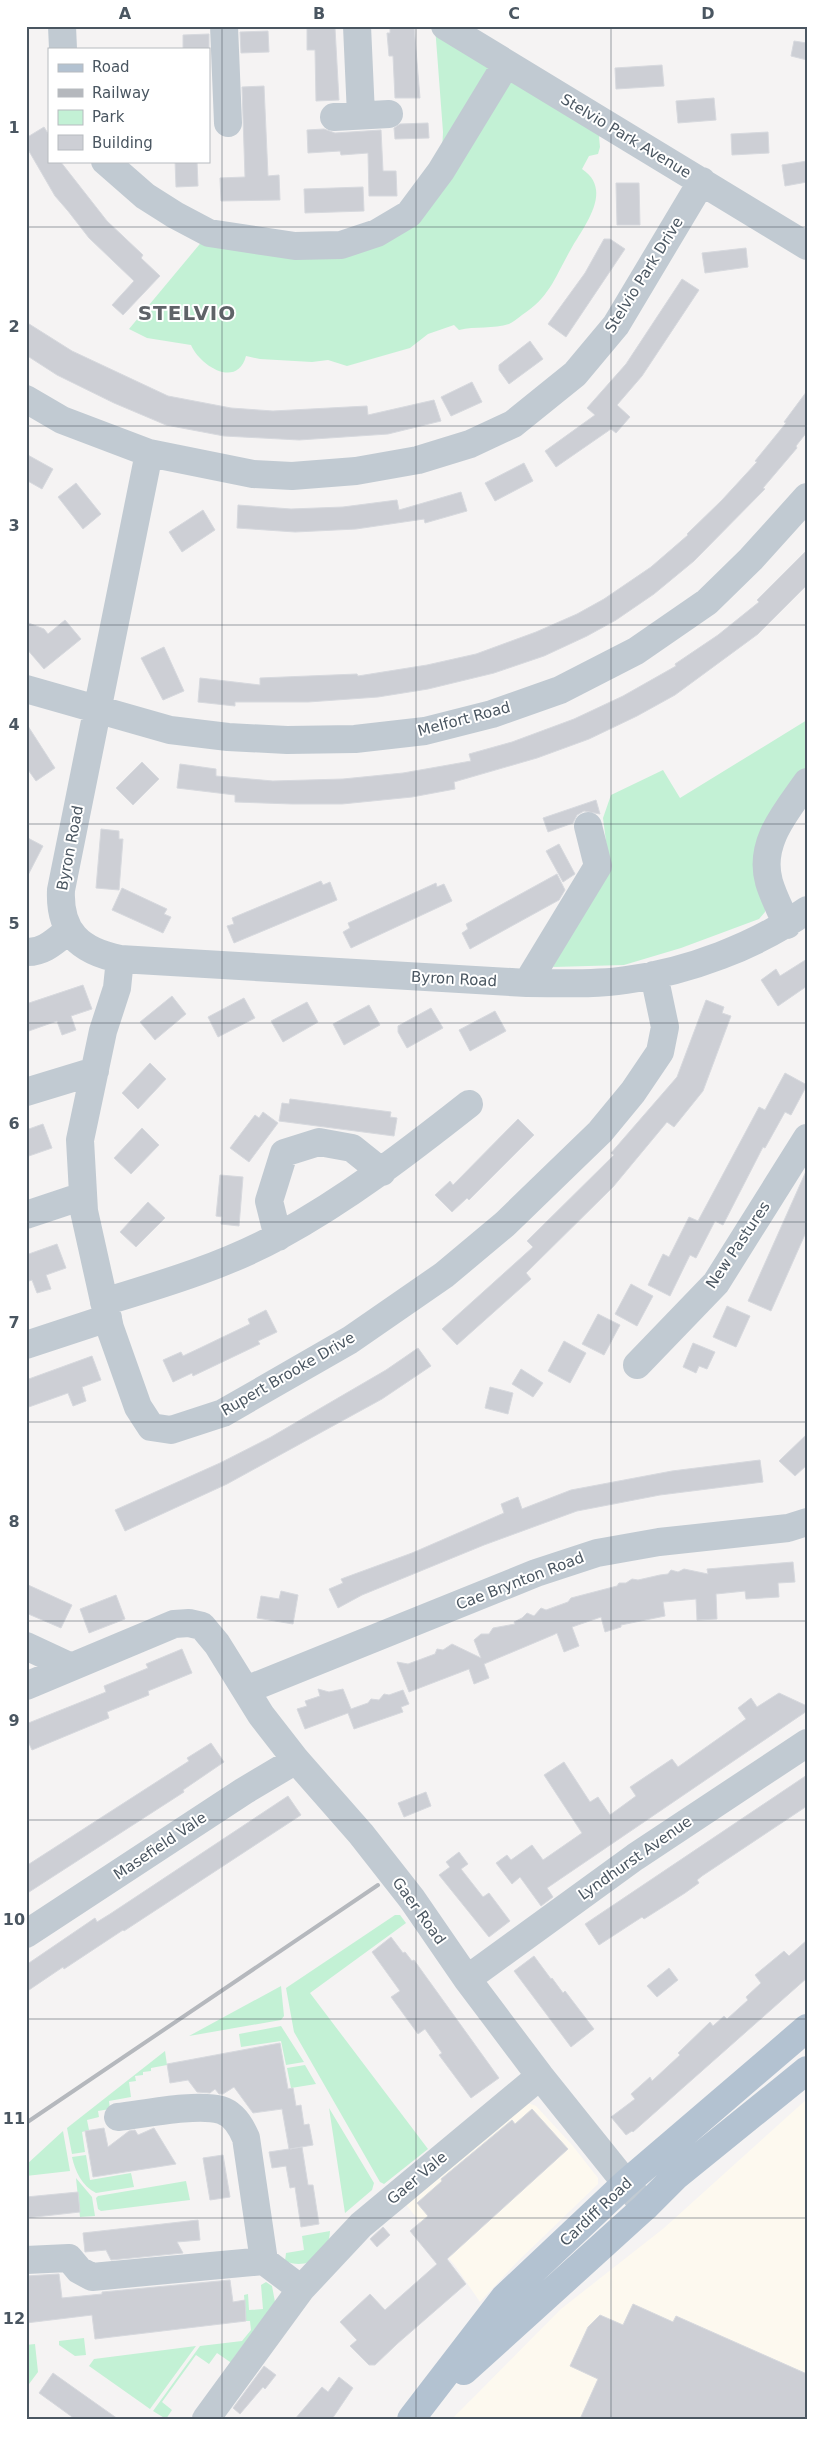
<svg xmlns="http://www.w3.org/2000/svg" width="833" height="2445" font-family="'DejaVu Sans',sans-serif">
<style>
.commercial{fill:#fdf9ef}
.green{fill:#c3f1d5}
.building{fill:#cdcfd5;stroke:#d7d9de}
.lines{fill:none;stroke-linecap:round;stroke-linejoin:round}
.minor{stroke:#c1cad2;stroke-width:28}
.major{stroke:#b3c2d1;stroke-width:28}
.rail{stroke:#b5b8bd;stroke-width:4}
.grid{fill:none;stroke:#4a5661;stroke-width:1;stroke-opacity:0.55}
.labels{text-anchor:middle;stroke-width:4;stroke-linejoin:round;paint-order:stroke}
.street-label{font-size:15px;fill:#4a5661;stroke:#fff}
.district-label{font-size:20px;font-weight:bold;letter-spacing:1px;fill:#5f6368;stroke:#fff}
.neatline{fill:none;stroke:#4a5661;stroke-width:2}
.grid-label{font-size:16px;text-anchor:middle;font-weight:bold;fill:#4a5661}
</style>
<rect width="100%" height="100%" fill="#f5f3f3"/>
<path class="commercial" d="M 807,2099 L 807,2419 L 452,2419 L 561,2309 L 664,2228 Z
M 528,2103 L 536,2106 L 572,2145 L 598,2178 L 598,2184 L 516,2263 L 480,2302 L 456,2267 L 404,2202 Z"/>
<path class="green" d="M 435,26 L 606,123 L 599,137 L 600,147 L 598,154 L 589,156 L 582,169 C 614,190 584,226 571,249 C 555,277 550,297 522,315 C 518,318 513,322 509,324 C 494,329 475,326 459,330 L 454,325 L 428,334 L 410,348 L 347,366 L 328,360 L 312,362 L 260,359 L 246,356 C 237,389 200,366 191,345 L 147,338 L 129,329 L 209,233 L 377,233 L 441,171 L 443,132 Z
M 807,720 L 807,766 L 771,816 L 765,912 L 759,919 L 681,948 L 624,965 L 553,967 L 608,857 L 603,818 L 611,795 L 663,770 L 680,798 Z
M 395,1915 L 400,1915 L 406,1923 L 310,1993 L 428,2149 L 384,2184 L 380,2182 L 294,2032 L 286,1988 Z
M 281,1986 L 284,2016 L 281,2020 L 189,2036 Z
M 281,2026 L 304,2062 L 286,2065 L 281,2041 L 241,2047 L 239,2034 Z
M 165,2051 L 167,2065 L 151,2068 L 151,2071 L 143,2072 L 143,2075 L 135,2076 L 136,2081 L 129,2082 L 131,2097 L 109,2101 L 110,2109 L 98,2111 L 99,2117 L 87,2120 L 89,2130 L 82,2132 L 85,2152 L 72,2154 L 67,2128 Z
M 305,2065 L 316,2084 L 291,2088 L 287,2068 Z
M 329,2108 L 374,2183 L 372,2190 L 345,2213 Z
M 63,2131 L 70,2171 L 26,2176 L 26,2165 Z
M 86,2155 L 90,2180 L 131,2173 L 134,2187 L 96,2193 C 82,2186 75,2171 72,2157 Z
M 76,2178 L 92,2197 L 95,2216 L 80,2217 Z
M 186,2181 L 190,2200 L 101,2211 L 98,2209 L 96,2198 L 98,2196 Z
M 330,2231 C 329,2255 307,2271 285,2261 L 286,2253 L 304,2250 L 302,2236 Z
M 266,2282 L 272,2286 L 275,2302 L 232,2360 L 233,2364 L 217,2353 L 209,2364 L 196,2355 L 162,2402 L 172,2410 L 166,2419 L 153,2411 L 200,2346 L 242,2341 L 251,2330 L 250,2321 L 246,2321 L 244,2295 L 248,2294 L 249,2310 L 263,2309 L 261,2285 Z
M 84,2338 L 86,2355 L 75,2356 L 59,2345 L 59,2341 Z
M 35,2344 L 38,2372 L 26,2388 L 26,2345 Z
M 196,2346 L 150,2409 L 89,2366 L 94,2359 Z"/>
<path class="building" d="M 414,26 L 420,98 L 395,98 L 393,56 L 389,56 L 387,33 L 390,33 L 390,28 Z
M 335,28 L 339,100 L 316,101 L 315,50 L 307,50 L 307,29 Z
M 268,31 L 269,52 L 241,53 L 240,32 Z
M 209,34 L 209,49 L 183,49 L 183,35 Z
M 794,41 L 807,43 L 807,60 L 791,56 Z
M 662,65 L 664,86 L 616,89 L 615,68 Z
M 264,86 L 268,176 L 279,175 L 280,200 L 221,201 L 220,178 L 245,177 L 242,87 Z
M 714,98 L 716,120 L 678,123 L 676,101 Z
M 428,123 L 429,138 L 395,139 L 394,128 L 400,124 Z
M 44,127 L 49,135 L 49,161 L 60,161 L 107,221 L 143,255 L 141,258 L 160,276 L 123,315 L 112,305 L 134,281 L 89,238 L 68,211 L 55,196 L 26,146 L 26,138 Z
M 324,129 L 335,133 L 381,130 L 383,171 L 396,171 L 397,196 L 369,196 L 368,153 L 341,155 L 340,151 L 308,153 L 307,130 Z
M 768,132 L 769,153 L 732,155 L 731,134 Z
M 175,161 L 197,161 L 198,186 L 176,187 Z
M 807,161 L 807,182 L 785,186 L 782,165 Z
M 616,183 L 639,183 L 640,225 L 617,225 Z
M 363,187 L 364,211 L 305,213 L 304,189 Z
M 604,239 L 610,239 L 625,249 L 566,337 L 548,324 L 585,273 Z
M 746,248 L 748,267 L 705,273 L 702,253 Z
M 682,279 L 699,290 L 642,376 L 617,405 L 630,417 L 616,433 L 611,429 L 556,467 L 545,451 L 595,415 L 587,408 L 626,364 Z
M 26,322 L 72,351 L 168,396 L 231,408 L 273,411 L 367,406 L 368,415 L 434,400 L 441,421 L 388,434 L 299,440 L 224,436 L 166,425 L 114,403 L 57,375 L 26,355 Z
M 530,341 L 543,359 L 509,384 L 499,370 L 499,365 Z
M 472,382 L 482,402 L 451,416 L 441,397 Z
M 807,391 L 807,432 L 796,446 L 797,448 L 763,488 L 765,489 L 694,561 L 654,594 L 616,620 L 587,636 L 544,656 L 494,673 L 428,689 L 378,697 L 308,702 L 235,702 L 235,706 L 198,702 L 200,678 L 260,685 L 260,678 L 357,674 L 358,676 L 427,665 L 476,654 L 536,632 L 577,614 L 604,599 L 651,567 L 688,535 L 687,534 L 722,500 L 757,462 L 755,461 L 786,423 L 784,422 Z
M 26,454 L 53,469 L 42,489 L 26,480 Z
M 524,463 L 533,481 L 495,501 L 485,483 Z
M 76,483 L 101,514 L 83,529 L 58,497 Z
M 461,492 L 467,511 L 425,523 L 424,519 L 356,529 L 295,532 L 237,528 L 238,505 L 291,509 L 343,507 L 397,500 L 399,510 Z
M 203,510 L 215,530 L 182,552 L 169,532 Z
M 807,550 L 807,585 L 758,634 L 675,695 L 637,716 L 589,739 L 537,758 L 454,782 L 455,789 L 412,797 L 342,804 L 292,804 L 235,802 L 235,795 L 177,788 L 180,764 L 216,769 L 216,776 L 273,781 L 343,779 L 403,773 L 471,761 L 469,754 L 512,742 L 574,719 L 623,696 L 676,666 L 675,664 L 718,635 L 759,602 L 757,600 Z
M 65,620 L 81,639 L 44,669 L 26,648 L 26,622 L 44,629 L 48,634 Z
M 164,647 L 184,691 L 163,700 L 141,658 Z
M 26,723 L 55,768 L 36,781 L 26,767 Z
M 142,762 L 159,779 L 133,805 L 116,788 Z
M 596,800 L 600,814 L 584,811 L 577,815 L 573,823 L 548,832 L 543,818 Z
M 101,829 L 119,831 L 119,839 L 123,839 L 119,890 L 96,888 Z
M 26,837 L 43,846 L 26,879 Z
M 559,844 L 575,874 L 563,882 L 546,851 Z
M 557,874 L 565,890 L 559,900 L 470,949 L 462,933 L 468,929 L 466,924 Z
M 321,881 L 323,885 L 330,882 L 337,900 L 234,943 L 227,926 L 234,924 L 232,918 Z
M 436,883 L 437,887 L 444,884 L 452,901 L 351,948 L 343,932 L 350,928 L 348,923 Z
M 122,888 L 167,909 L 164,914 L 171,917 L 163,933 L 112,910 Z
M 807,959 L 807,986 L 778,1006 L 761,980 L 776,969 L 780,976 Z
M 83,985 L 92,1009 L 71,1016 L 76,1030 L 62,1035 L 57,1021 L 26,1032 L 26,1004 Z
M 172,996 L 186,1014 L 155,1040 L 140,1022 Z
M 244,998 L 255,1018 L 218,1037 L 208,1017 Z
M 706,1000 L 724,1007 L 722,1013 L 731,1016 L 703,1091 L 674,1127 L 667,1122 L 613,1187 L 526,1273 L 531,1279 L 457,1345 L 442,1329 L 533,1247 L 527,1241 L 614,1155 L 611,1153 L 677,1077 Z
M 307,1002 L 318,1022 L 283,1042 L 271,1021 Z
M 369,1005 L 380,1025 L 344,1045 L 333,1024 Z
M 431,1008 L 443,1028 L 407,1048 L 398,1032 L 398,1026 Z
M 495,1011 L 506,1031 L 470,1051 L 459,1030 Z
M 150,1063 L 166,1079 L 138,1109 L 122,1093 Z
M 785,1073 L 807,1085 L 791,1115 L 785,1112 L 765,1148 L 763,1147 L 723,1225 L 715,1221 L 696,1258 L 690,1255 L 670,1296 L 648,1285 L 663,1254 L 669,1257 L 689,1217 L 698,1221 L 759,1107 L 765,1110 Z
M 290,1099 L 391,1112 L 390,1117 L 397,1118 L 394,1136 L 279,1121 L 282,1103 L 289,1104 Z
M 263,1112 L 278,1123 L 249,1162 L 230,1148 L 255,1115 L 259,1118 Z
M 518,1119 L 534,1135 L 469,1200 L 467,1198 L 452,1212 L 435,1195 L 450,1181 L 453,1185 Z
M 43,1124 L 52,1148 L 26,1157 L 26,1130 Z
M 142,1128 L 159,1145 L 131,1174 L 114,1158 Z
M 807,1169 L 807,1230 L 771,1311 L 748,1301 Z
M 220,1175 L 243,1177 L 239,1226 L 221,1224 L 222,1217 L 216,1216 Z
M 148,1202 L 165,1218 L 136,1247 L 120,1232 Z
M 57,1244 L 66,1268 L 46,1275 L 51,1289 L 37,1293 L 32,1280 L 26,1282 L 26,1255 Z
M 631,1284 L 653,1296 L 637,1326 L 615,1314 Z
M 727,1306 L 750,1316 L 736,1347 L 713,1337 Z
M 266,1310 L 277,1332 L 258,1341 L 260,1344 L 193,1376 L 192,1373 L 173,1382 L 163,1360 L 181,1352 L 183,1356 L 200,1348 L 250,1324 L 248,1319 Z
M 598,1314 L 620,1325 L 604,1355 L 582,1344 Z
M 564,1341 L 586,1353 L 570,1383 L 548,1371 Z
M 693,1343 L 715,1352 L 707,1369 L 699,1366 L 696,1373 L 683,1367 Z
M 418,1348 L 431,1366 L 382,1399 L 227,1484 L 125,1531 L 115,1510 L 220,1463 L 271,1437 L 386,1370 Z
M 92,1356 L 101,1380 L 82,1387 L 86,1401 L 73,1406 L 68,1393 L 26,1408 L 26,1380 Z
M 521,1369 L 543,1383 L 533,1397 L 512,1384 Z
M 490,1387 L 513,1393 L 508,1414 L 485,1408 Z
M 807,1434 L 807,1465 L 795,1476 L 779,1461 Z
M 760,1460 L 763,1482 L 660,1495 L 577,1511 L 484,1545 L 362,1595 L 338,1608 L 329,1589 L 343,1583 L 341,1579 L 412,1553 L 504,1513 L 501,1504 L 518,1497 L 522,1509 L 571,1490 L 672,1471 Z
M 793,1562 L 795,1582 L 778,1583 L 779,1597 L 746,1599 L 745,1591 L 716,1594 L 717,1619 L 697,1620 L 696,1599 L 663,1602 L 665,1616 L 621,1625 L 621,1627 L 605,1632 L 601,1617 L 572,1627 L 579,1646 L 564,1652 L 557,1633 L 553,1635 L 484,1664 L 489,1678 L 474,1684 L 469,1669 L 409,1692 L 397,1662 L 408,1664 L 435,1654 L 437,1649 L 443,1650 L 452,1644 L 481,1658 L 474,1640 L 481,1634 L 489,1634 L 493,1628 L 515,1624 L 514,1622 L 522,1618 L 527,1613 L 534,1616 L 541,1608 L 546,1610 L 568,1602 L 571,1598 L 617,1586 L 619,1583 L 626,1583 L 632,1579 L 638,1580 L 660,1575 L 668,1574 L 671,1570 L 678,1572 L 684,1569 L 708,1574 L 707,1569 Z
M 26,1584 L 72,1605 L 61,1628 L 26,1613 Z
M 281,1591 L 298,1595 L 293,1624 L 257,1618 L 261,1596 L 279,1599 Z
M 116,1595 L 125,1619 L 89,1633 L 80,1609 Z
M 182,1649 L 192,1673 L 148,1691 L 149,1695 L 107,1712 L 109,1718 L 32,1750 L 26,1737 L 26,1724 L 106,1692 L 104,1686 L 148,1668 L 146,1664 Z
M 318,1689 L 329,1692 L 343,1689 L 351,1709 L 368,1703 L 371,1699 L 379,1700 L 384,1694 L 389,1695 L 403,1690 L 409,1704 L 401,1707 L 403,1712 L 354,1729 L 348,1713 L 305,1729 L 297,1709 L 307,1706 L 305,1701 L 320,1696 Z
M 779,1693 L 807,1706 L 807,1711 L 547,1888 L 553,1897 L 541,1906 L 520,1877 L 512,1884 L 496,1863 L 507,1855 L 511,1860 L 532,1845 L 543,1860 L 582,1833 L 544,1775 L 564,1762 L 590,1802 L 598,1797 L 610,1815 L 636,1796 L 630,1787 L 672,1759 L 678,1767 L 746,1719 L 738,1708 L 751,1698 L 757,1707 Z
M 211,1743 L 224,1762 L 183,1790 L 184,1792 L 26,1894 L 26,1866 L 189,1761 L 187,1758 Z
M 807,1775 L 807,1806 L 702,1876 L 697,1880 L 699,1883 L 685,1893 L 644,1919 L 642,1917 L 599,1945 L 585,1924 Z
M 426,1792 L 431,1806 L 404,1817 L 398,1803 Z
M 288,1796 L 301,1815 L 124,1931 L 123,1930 L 64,1969 L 63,1967 L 26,1992 L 26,1965 L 95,1918 L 97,1922 L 110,1914 Z
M 459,1852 L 468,1864 L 461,1869 L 483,1897 L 489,1893 L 510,1921 L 489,1937 L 439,1875 L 450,1867 L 446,1862 Z
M 391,1937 L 403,1953 L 405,1952 L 412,1961 L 414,1960 L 499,2078 L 471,2098 L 439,2055 L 442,2053 L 425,2029 L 418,2034 L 391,1997 L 400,1991 L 372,1952 Z
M 807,1940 L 807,1978 L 633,2132 L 632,2131 L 626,2135 L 611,2117 L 635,2099 L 631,2094 L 650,2077 L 652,2081 L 680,2055 L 678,2053 L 710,2022 L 713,2026 L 724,2016 L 727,2019 L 748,2000 L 746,1997 L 761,1983 L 755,1975 L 784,1951 L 789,1956 Z
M 534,1956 L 551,1979 L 552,1978 L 563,1993 L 565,1991 L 594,2029 L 571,2047 L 514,1971 Z
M 669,1968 L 678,1980 L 657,1997 L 647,1986 Z
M 280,2043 L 288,2089 L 293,2088 L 296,2106 L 301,2105 L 304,2125 L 309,2124 L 313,2145 L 290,2149 L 302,2147 L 308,2185 L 313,2185 L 319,2224 L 301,2227 L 295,2187 L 290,2188 L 286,2166 L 272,2168 L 269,2152 L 289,2149 L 282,2109 L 253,2113 L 234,2087 L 223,2094 L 219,2094 L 215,2089 L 210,2093 L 197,2092 L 188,2080 L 170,2083 L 167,2064 Z
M 532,2109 L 568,2149 L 447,2259 L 466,2284 L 397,2344 L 375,2365 L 369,2365 L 350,2346 L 357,2340 L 340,2322 L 370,2294 L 385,2310 L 437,2264 L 410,2231 L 428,2216 L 417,2203 L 442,2181 L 441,2179 L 512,2120 L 515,2124 Z
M 104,2128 L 108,2147 L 129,2131 L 135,2130 L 138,2135 L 154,2128 L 176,2164 L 93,2177 L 85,2131 Z
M 223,2155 L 230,2197 L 210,2200 L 203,2158 Z
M 78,2192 L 80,2212 L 26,2218 L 26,2197 Z
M 198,2220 L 200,2240 L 177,2242 L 183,2253 L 111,2260 L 106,2250 L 85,2252 L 83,2233 Z
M 383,2227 L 390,2235 L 377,2247 L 370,2239 Z
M 59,2274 L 62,2298 L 102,2294 L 102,2292 L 230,2280 L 233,2302 L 245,2300 L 246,2321 L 95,2339 L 92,2315 L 26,2323 L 26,2276 Z
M 633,2304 L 673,2322 L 676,2316 L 807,2374 L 807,2419 L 580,2419 L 598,2379 L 570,2366 L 588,2327 L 600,2315 L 623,2325 Z
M 264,2366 L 276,2375 L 265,2389 L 263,2387 L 240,2414 L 233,2408 Z
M 53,2373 L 84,2395 L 118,2419 L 75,2419 L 39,2393 Z
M 339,2377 L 353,2388 L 332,2419 L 295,2419 L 322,2387 L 328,2392 Z"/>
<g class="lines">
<path class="minor" d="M 62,26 L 63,49
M 224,26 L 228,123
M 357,26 L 361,115
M 445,26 L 807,246
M 334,117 L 389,114
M 105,161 L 145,196 L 175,215 L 209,233 L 295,246 L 341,245 L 377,233 L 409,214 L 441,171 L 506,64
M 26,399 L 62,420 L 149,453 L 253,474 L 292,476 L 356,471 L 418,460 L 470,444 L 513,424 L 575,374 L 616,325 L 702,181
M 149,453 L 61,890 C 59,932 80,951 120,959 L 527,983 C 560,983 593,985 626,980 C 687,972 757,946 807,910
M 26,689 L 170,730 L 228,737 L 287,740 L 355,739 L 425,731 L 492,714 L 560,690 L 636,651 L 707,602 L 751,559 L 807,497
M 787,925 C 781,911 773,896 769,882 C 758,843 786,812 807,782
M 26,952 C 44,953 56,940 69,930
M 120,959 L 117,988 L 103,1031 L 80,1140 L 84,1211 L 110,1328 L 138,1407 L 151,1427 L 171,1430 L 223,1413 L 350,1340 L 444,1275 L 505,1224 L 600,1132 L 633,1092 L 660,1052 L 665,1027 L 654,975
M 527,983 L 598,866 L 588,826
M 26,1092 L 95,1071
M 26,1215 L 83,1196
M 278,1237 L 269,1201 L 284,1153 L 319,1142 L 352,1148 L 382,1172
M 104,1302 C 163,1284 224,1266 279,1236 C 347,1199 408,1152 469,1104
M 26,1345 L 108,1318
M 637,1365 L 716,1283 L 807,1138
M 26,1646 L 69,1666
M 26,1686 L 174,1624 L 189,1623 L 202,1626 L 217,1644 L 261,1715 L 296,1760 L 361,1834 L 412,1899 L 467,1979 L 540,2076 L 645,2207
M 246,1690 L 536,1573 L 597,1553 L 659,1542 L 788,1528 L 807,1522
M 26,1934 L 244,1791 L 296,1760
M 467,1979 L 635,1857 L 807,1743
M 118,2117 C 144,2114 197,2103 221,2110 C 234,2114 241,2126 246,2138 L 264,2261 L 301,2289
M 26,2260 L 69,2258 L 79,2270 L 92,2277 L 264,2261
M 206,2419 L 301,2289 L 361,2225 L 540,2076"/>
<path class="major" d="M 464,2371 L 645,2207 L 676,2176 L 807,2070
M 411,2419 L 504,2298 L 625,2184 L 807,2028"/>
<path class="rail" d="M 26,2123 L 378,1885"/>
</g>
<path class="grid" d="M 222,26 L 222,2419M 416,26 L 416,2419M 611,26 L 611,2419M 26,227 L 807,227M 26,426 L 807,426M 26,625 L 807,625M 26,824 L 807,824M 26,1023 L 807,1023M 26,1222 L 807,1222M 26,1422 L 807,1422M 26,1621 L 807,1621M 26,1820 L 807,1820M 26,2019 L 807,2019M 26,2218 L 807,2218"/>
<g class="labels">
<g class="street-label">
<text transform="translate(626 136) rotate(31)" y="5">Stelvio Park Avenue</text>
<text transform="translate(644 275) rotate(-58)" y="5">Stelvio Park Drive</text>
<text transform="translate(464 719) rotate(-15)" y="5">Melfort Road</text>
<text transform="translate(70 848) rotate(-79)" y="5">Byron Road</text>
<text transform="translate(454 979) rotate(3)" y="5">Byron Road</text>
<text transform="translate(738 1245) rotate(-56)" y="5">New Pastures</text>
<text transform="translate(288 1374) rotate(-30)" y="5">Rupert Brooke Drive</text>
<text transform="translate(520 1581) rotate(-21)" y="5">Cae Brynton Road</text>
<text transform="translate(160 1846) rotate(-34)" y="5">Masefield Vale</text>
<text transform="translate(635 1858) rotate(-35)" y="5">Lyndhurst Avenue</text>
<text transform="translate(419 1911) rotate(54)" y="5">Gaer Road</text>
<text transform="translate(417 2178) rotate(-40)" y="5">Gaer Vale</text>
<text transform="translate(596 2212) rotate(-43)" y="5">Cardiff Road</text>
</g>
<g class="district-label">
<text x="187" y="320">STELVIO</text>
</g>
</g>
<rect width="833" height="2445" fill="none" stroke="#ffffff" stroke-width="55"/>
<rect x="48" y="48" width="162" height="115" fill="#ffffff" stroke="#b7bbc0"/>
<rect x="58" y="64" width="25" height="8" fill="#b3c2d1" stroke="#b7bbc0"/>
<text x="92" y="72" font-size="15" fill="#4a5661">Road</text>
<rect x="58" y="89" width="25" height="8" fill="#b5b8bd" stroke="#b7bbc0"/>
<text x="92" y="98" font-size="15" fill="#4a5661">Railway</text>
<rect x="58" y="110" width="25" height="15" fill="#c3f1d5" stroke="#b7bbc0"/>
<text x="92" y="122" font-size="15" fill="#4a5661">Park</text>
<rect x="58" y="135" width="25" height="15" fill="#cdcfd5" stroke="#b7bbc0"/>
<text x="92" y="148" font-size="15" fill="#4a5661">Building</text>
<rect x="28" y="28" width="778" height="2390" class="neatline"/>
<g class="grid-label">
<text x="125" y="19">A</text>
<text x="319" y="19">B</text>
<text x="514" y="19">C</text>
<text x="708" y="19">D</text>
<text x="14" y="133">1</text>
<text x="14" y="332">2</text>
<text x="14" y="531">3</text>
<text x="14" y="730">4</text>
<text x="14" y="929">5</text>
<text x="14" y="1129">6</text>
<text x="14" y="1328">7</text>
<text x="14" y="1527">8</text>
<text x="14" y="1726">9</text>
<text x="14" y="1925">10</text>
<text x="14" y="2124">11</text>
<text x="14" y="2324">12</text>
</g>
</svg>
